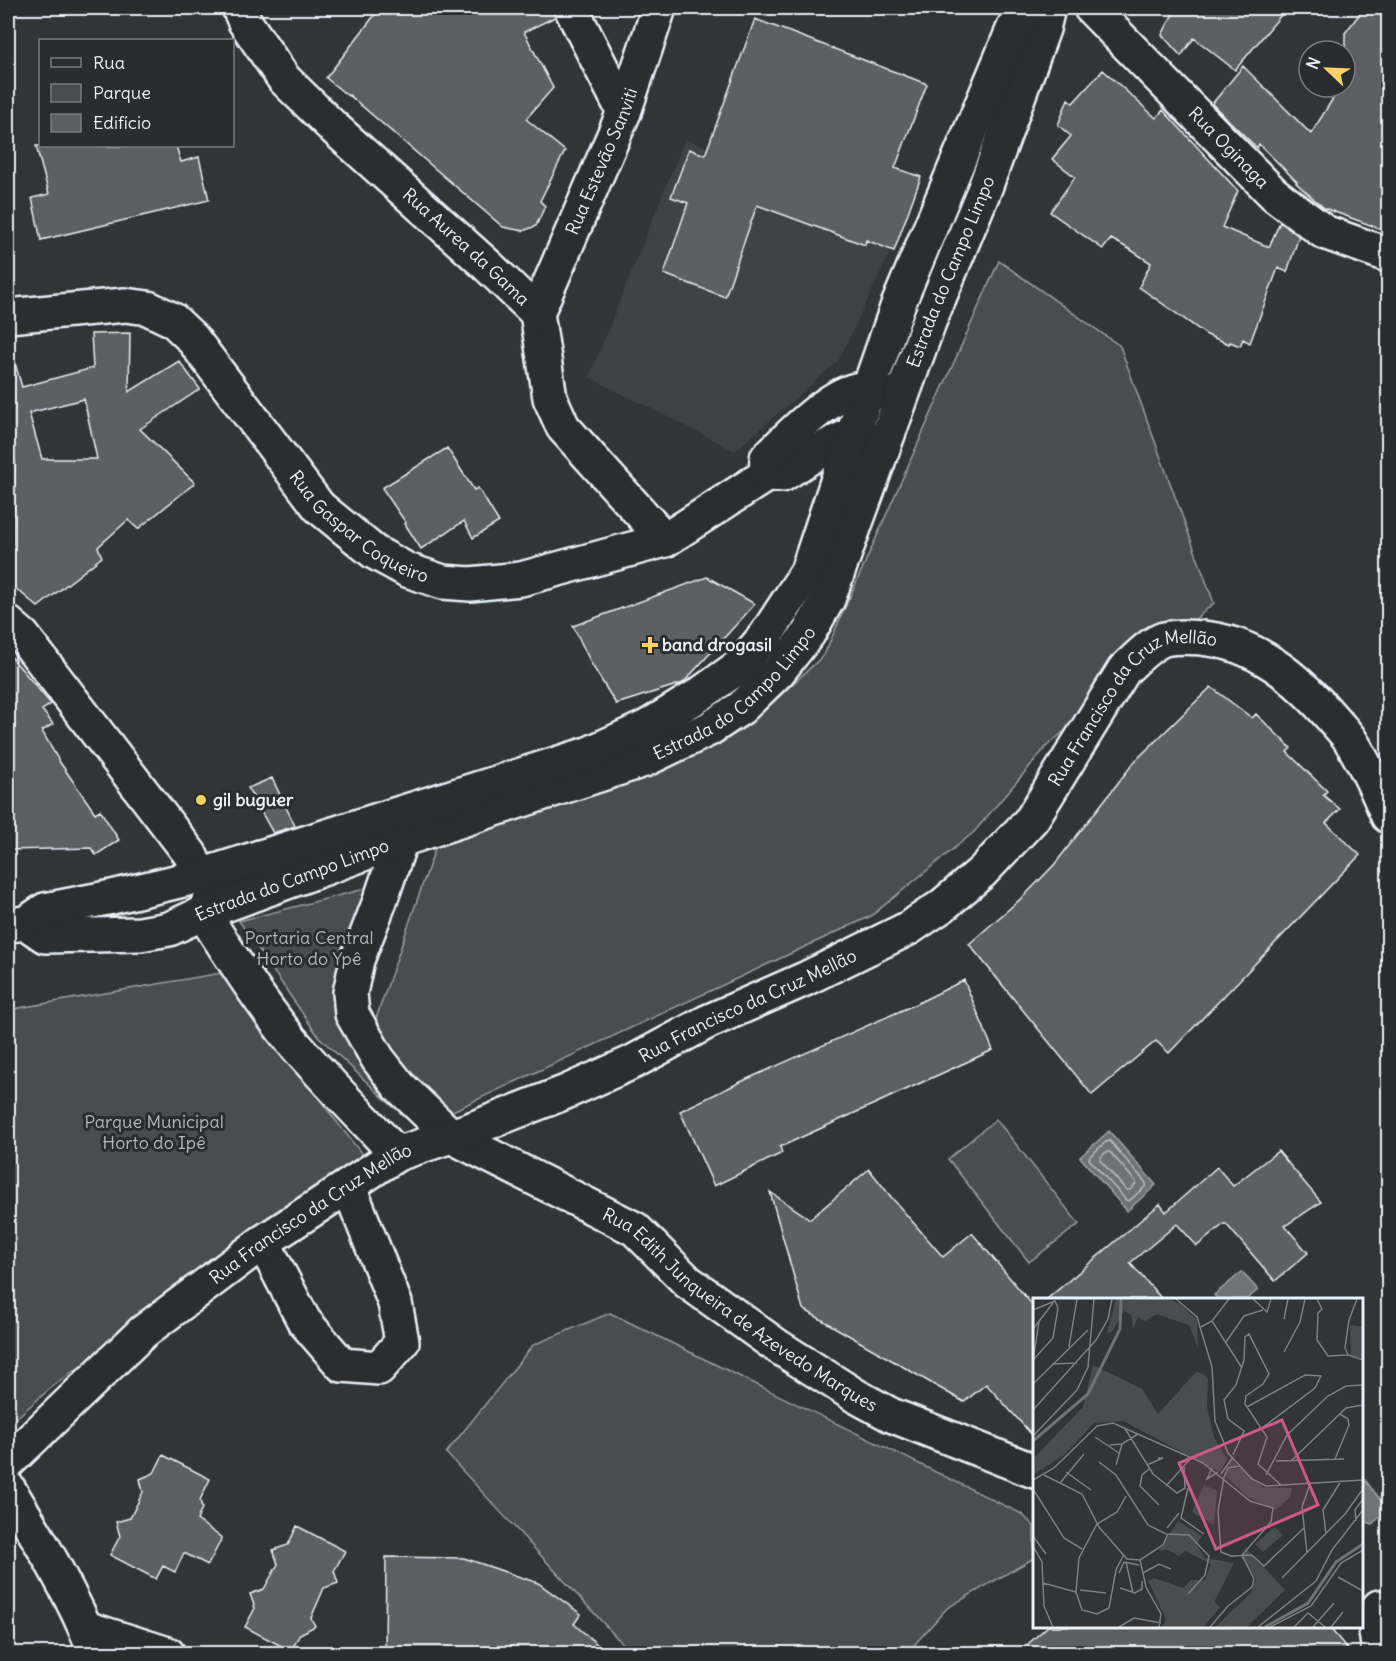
<svg xmlns="http://www.w3.org/2000/svg" width="1396" height="1661" font-family="Delius,sans-serif">
<style>
.built{fill:#3f4244}
.green{fill:#494d4f;stroke:#989fa4;stroke-width:1.5}
.water{fill:#6e7376;stroke:#9fa5aa;stroke-width:1.5}
.lines{fill:none;stroke-linecap:round;stroke-linejoin:round}
.shore{stroke:#b7bfc4;stroke-width:1.5}
.building{fill:#5c6063;stroke:#e8f1f8;stroke-width:1.5;fill-rule:evenodd}
.street-casing{stroke:#e8f1f8;stroke-width:38}
.primary-casing{stroke:#e8f1f8;stroke-width:38}
.street{stroke:#2a2d2e;stroke-width:33}
.primary{stroke:#2a2d2e;stroke-width:33}
.poi-dot{fill:#ffd166;stroke:#2a2d2e;stroke-width:2}
.labels{text-anchor:middle;stroke-width:6;stroke-linejoin:round;paint-order:stroke}
.street-label{font-size:18px;fill:#e8f1f8;stroke:#2a2d2e}
.poi-label{font-size:18px;font-weight:bold;fill:#e8f1f8;stroke:#2a2d2e;text-anchor:start}
.park-label{font-size:18px;fill:#b0b8bd;stroke:#2a2d2e}
.inset-river{fill:none;stroke:#6e7376;stroke-width:3}
.inset-road{fill:none;stroke:#7b8084;stroke-width:1.5}
.view{fill:#cd598a;fill-opacity:0.15;stroke:#cd598a;stroke-width:3}
.inset-edge{fill:none;stroke:#e8f1f8;stroke-width:3}
</style>
<rect width="100%" height="100%" fill="#323536"/>
<filter id="ink" filterUnits="userSpaceOnUse"><feTurbulence type="fractalNoise" baseFrequency=".0167" numOctaves="2"/><feDisplacementMap in="SourceGraphic" scale="12" xChannelSelector="R" yChannelSelector="G"/><feConvolveMatrix kernelMatrix="1 2 1 2 8 2 1 2 1" color-interpolation-filters="sRGB"/></filter>
<g filter="url(#ink)">
<path class="built" d="M 685,139 L 906,219 L 839,360 L 735,451 L 589,377 Z"/>
<path class="green" d="M 999,261 L 1120,346 L 1214,603 L 1047,746 L 974,832 L 871,916 L 444,1115 L 372,1030 L 438,840 L 654,759 L 755,719 L 824,655 Z
M 372,887 L 343,981 L 378,1059 L 393,1107 L 318,1036 L 239,921 Z
M 221,973 L 365,1158 L 52,1387 L 8,1425 L 8,1010 Z
M 996,1119 L 1079,1224 L 1029,1262 L 948,1159 Z
M 610,1313 L 1022,1514 L 1034,1526 L 1034,1558 L 947,1608 L 907,1653 L 631,1653 L 446,1453 L 533,1345 Z"/>
<path class="water" d="M 1109,1131 L 1156,1185 L 1127,1211 L 1080,1157 Z
M 1242,1272 L 1258,1290 L 1247,1299 L 1218,1299 L 1214,1295 Z
M 1362,1476 L 1388,1510 L 1372,1524 L 1362,1521 Z"/>
<g class="lines">
<path class="shore" d="M 1110,1141 L 1146,1183 L 1146,1186 L 1129,1201 L 1126,1200 L 1089,1159 L 1090,1156 L 1106,1142 Z
M 1106,1152 L 1110,1152 L 1136,1182 L 1135,1185 L 1130,1190 L 1126,1190 L 1100,1160 L 1101,1157 Z"/>
</g>
<path class="building" d="M 380,8 L 552,8 L 555,17 L 524,32 L 553,88 L 526,119 L 565,151 L 540,201 L 545,206 L 536,226 L 523,231 L 503,227 L 349,95 L 348,96 L 326,78 Z
M 1176,8 L 1287,8 L 1235,70 L 1194,38 L 1181,56 L 1162,35 Z
M 1364,8 L 1389,8 L 1389,232 L 1324,208 L 1296,183 L 1297,182 L 1259,144 L 1257,148 L 1212,104 L 1243,66 L 1311,134 L 1340,87 L 1345,87 L 1345,78 L 1350,71 L 1345,68 L 1345,33 Z
M 755,19 L 927,84 L 895,168 L 921,177 L 894,251 L 866,240 L 865,245 L 757,205 L 725,297 L 664,274 L 688,203 L 671,197 L 689,149 L 705,155 Z
M 1103,70 L 1156,118 L 1163,110 L 1238,191 L 1222,227 L 1269,247 L 1280,222 L 1299,236 L 1287,272 L 1278,268 L 1250,343 L 1243,339 L 1240,346 L 1230,342 L 1229,344 L 1207,335 L 1139,287 L 1151,263 L 1131,250 L 1111,239 L 1103,249 L 1050,212 L 1075,177 L 1052,159 L 1071,136 L 1058,125 L 1068,99 L 1073,103 Z
M 36,146 L 176,146 L 181,162 L 199,157 L 209,200 L 41,240 L 32,198 L 49,194 Z
M 130,333 L 129,392 L 179,361 L 200,389 L 140,429 L 195,483 L 138,529 L 128,520 L 98,547 L 102,557 L 38,607 L 8,582 L 8,543 L 13,545 L 15,461 L 8,461 L 8,364 L 15,363 L 22,387 L 93,368 L 91,334 ZM 84,399 L 97,459 L 42,459 L 29,413 Z
M 447,448 L 474,490 L 478,488 L 499,522 L 473,538 L 464,521 L 421,549 L 405,524 L 406,523 L 382,488 Z
M 707,577 L 755,604 L 683,683 L 616,704 L 592,665 L 573,626 Z
M 8,653 L 51,704 L 42,710 L 53,724 L 42,731 L 59,761 L 95,813 L 100,810 L 119,840 L 96,855 L 91,848 L 8,850 Z
M 1211,687 L 1252,718 L 1256,714 L 1291,748 L 1287,752 L 1327,791 L 1323,795 L 1340,809 L 1326,823 L 1360,855 L 1169,1053 L 1156,1041 L 1092,1095 L 969,944 L 1025,895 L 1054,865 L 1135,761 Z
M 272,778 L 295,826 L 273,833 L 248,788 Z
M 964,980 L 993,1050 L 780,1147 L 782,1153 L 714,1186 L 680,1111 L 747,1079 L 916,1004 Z
M 1278,1151 L 1321,1202 L 1285,1226 L 1308,1253 L 1275,1281 L 1226,1224 L 1224,1224 L 1197,1246 L 1177,1224 L 1130,1263 L 1162,1299 L 1047,1299 L 1160,1204 L 1166,1212 L 1217,1167 L 1233,1186 Z
M 869,1169 L 892,1198 L 943,1257 L 972,1233 L 1035,1308 L 1035,1438 L 986,1384 L 964,1402 L 803,1309 L 770,1192 L 810,1219 Z
M 163,1455 L 210,1479 L 200,1500 L 202,1508 L 197,1520 L 222,1538 L 208,1565 L 184,1553 L 175,1572 L 163,1566 L 156,1579 L 110,1555 L 120,1536 L 116,1522 L 130,1518 L 143,1492 L 140,1479 L 154,1473 Z
M 297,1526 L 345,1551 L 334,1571 L 338,1583 L 324,1588 L 311,1618 L 315,1626 L 300,1634 L 291,1651 L 245,1627 L 255,1608 L 250,1594 L 264,1589 L 278,1564 L 273,1550 L 288,1545 Z
M 386,1557 L 464,1558 L 538,1583 L 581,1614 L 574,1624 L 607,1653 L 385,1652 Z
M 1048,1626 L 1328,1626 L 1351,1653 L 1018,1653 Z"/>
<g class="lines">
<g class="street-casing">
<g id="street">
<path id="s1" d="M 239,8 L 245,22 L 284,79 L 332,126 L 488,266 L 537,313 L 550,398 L 563,427 L 665,540"/>
<path d="M 571,8 L 624,112"/>
<path id="s2" d="M 1091,8 L 1274,194 L 1324,232 L 1388,255"/>
<path id="s3" d="M 537,313 L 624,112 L 659,8"/>
<path id="s4" d="M 8,316 L 125,305 L 148,308 L 173,320 L 192,338 L 319,507 L 374,552 L 407,570 L 443,582 L 470,584 L 521,579 L 665,540 L 766,475 L 782,475 L 828,446 L 853,434 L 874,441"/>
<path d="M 766,475 L 767,458 C 789,437 838,383 871,389 C 878,390 886,394 893,396"/>
<path d="M 8,623 L 23,636 L 190,854 L 200,876"/>
<path id="s5" d="M 401,840 L 380,901 L 357,960 L 350,993 L 352,1014 L 378,1059 L 399,1086 L 451,1136 L 635,1229 L 688,1282 L 777,1346 L 856,1396 L 891,1415 L 1034,1471"/>
<path d="M 260,857 L 248,880 L 215,893 L 203,913 C 231,956 258,999 290,1039 C 324,1079 361,1116 397,1154"/>
<path d="M 263,1242 L 304,1321 L 342,1365 L 379,1368 L 402,1342 L 395,1303 L 349,1187"/>
<path id="s6" d="M 8,1462 L 143,1332 L 263,1242 L 397,1154 L 469,1130 L 566,1092 L 633,1062 L 707,1022 L 805,979 L 909,928 L 942,906 L 982,872 L 1032,819 L 1124,670 C 1136,659 1149,644 1164,639 C 1177,636 1188,637 1201,638 C 1255,642 1297,678 1331,717 C 1337,724 1344,731 1349,738 C 1365,763 1377,789 1388,816"/>
<path d="M 8,1488 C 41,1542 73,1595 96,1654"/>
<path d="M 1379,1607 L 1376,1631 L 1379,1654"/>
<path d="M 86,1628 L 168,1654"/>
</g>
</g>
<g class="primary-casing">
<g id="primary">
<path id="s7" d="M 26,923 L 45,936 L 140,934 L 169,929 L 203,913 L 401,840 L 644,760 L 709,729 L 741,708 L 778,672 L 808,634 L 828,599 L 929,322 L 985,188 L 1043,29 L 1048,8"/>
<path d="M 8,925 L 26,923 L 45,910 L 112,897 L 200,876 L 588,754 L 647,727 L 699,695 L 741,665 L 766,635 L 807,572 L 853,434 L 898,305 L 1015,25 L 1030,8"/>
</g>
</g>
<use href="#street" class="street"/>
<use href="#primary" class="primary"/>
</g>
</g>
<g class="poi-dot">
<path d="M647 636h6v6h6v6h-6v6h-6v-6h-6v-6h6z"/>
<circle cx="201" cy="800" r="6"/>
</g>
<g class="labels">
<g class="street-label">
<text dy="6" stroke="none"><textPath href="#s2" startOffset="196">Rua Oginaga</textPath></text>
<text dy="6" stroke="none"><textPath href="#s3" startOffset="165">Rua Estevão Sanviti</textPath></text>
<text dy="6" stroke="none"><textPath href="#s1" startOffset="332">Rua Aurea da Gama</textPath></text>
<text dy="6" stroke="none"><textPath href="#s7" startOffset="1252">Estrada do Campo Limpo</textPath></text>
<text dy="6" stroke="none"><textPath href="#s4" startOffset="450">Rua Gaspar Coqueiro</textPath></text>
<text dy="6" stroke="none"><textPath href="#s7" startOffset="766">Estrada do Campo Limpo</textPath></text>
<text dy="6" stroke="none"><textPath href="#s6" startOffset="1383">Rua Francisco da Cruz Mellão</textPath></text>
<text dy="6" stroke="none"><textPath href="#s7" startOffset="280">Estrada do Campo Limpo</textPath></text>
<text dy="6" stroke="none"><textPath href="#s6" startOffset="879">Rua Francisco da Cruz Mellão</textPath></text>
<text dy="6" stroke="none"><textPath href="#s6" startOffset="393">Rua Francisco da Cruz Mellão</textPath></text>
<text dy="6" stroke="none"><textPath href="#s5" startOffset="680">Rua Edith Junqueira de Azevedo Marques</textPath></text>
</g>
<g class="poi-label">
<text x="662" y="651">band drogasil</text>
<text x="213" y="806">gil buguer</text>
</g>
<g class="park-label">
<text x="309" y="944">Portaria Central<tspan x="309" dy="21">Horto do Ypê</tspan></text>
<text x="154" y="1128">Parque Municipal<tspan x="154" dy="21">Horto do Ipê</tspan></text>
</g>
</g>
<g transform="translate(1033 1298)">
<rect width="330" height="330" fill="#323536"/>
<path d="M 83,1 L 137,1 L 147,6 L 164,22 L 165,49 L 156,27 L 124,16 L 112,23 L 105,19 L 100,31 L 98,17 L 91,13 L 79,34 L 74,35 ZM 317,27 L 330,29 L 330,61 L 318,58 ZM 60,67 L 109,91 L 125,116 L 163,74 L 170,76 L 175,81 L 174,109 L 181,139 L 194,161 L 187,174 L 90,123 L 61,125 L 31,157 L 0,177 L 0,161 L 50,109 ZM 198,160 L 204,168 L 195,171 L 208,170 L 230,189 L 259,190 L 257,199 L 243,212 L 215,199 L 192,178 ZM 171,187 L 184,193 L 181,227 L 159,214 ZM 145,223 L 169,238 L 164,247 L 172,260 L 201,265 L 181,304 L 187,309 L 171,329 L 129,329 L 133,321 L 115,283 L 121,280 L 150,290 L 158,282 L 172,282 L 178,266 L 152,253 L 146,258 L 135,252 L 126,253 ZM 242,229 L 250,237 L 230,254 L 222,246 ZM 213,250 L 252,292 L 214,329 L 182,329 L 218,295 L 223,281 L 208,259 Z" fill="#494d4f"/>
<path class="inset-river" d="M 0,143 L 55,96 L 87,31 L 88,1M 232,329 L 275,305 L 303,264 L 330,246"/>
<path class="inset-road" d="M 143,1 L 164,19 L 179,69 L 182,123 L 195,155 L 219,181 L 233,188 L 330,182M 220,1 L 234,14 L 238,1M 284,1 L 289,11 L 285,15 L 284,42 L 295,58 L 315,57M 324,1 L 316,22 L 312,50 L 315,57 L 330,62M 0,12 L 22,3 L 25,10 L 20,40 L 0,62M 251,21 L 255,1M 179,23 L 209,70M 168,29 L 179,23 L 196,1M 0,31 L 20,5M 193,44 L 211,18 L 230,12M 36,49 L 44,1M 251,54 L 267,24 L 272,1M 0,62 L 6,24M 19,66 L 44,65M 0,86 L 55,32M 214,109 L 272,77 L 288,78 L 282,90 L 229,130M 0,112 L 63,42 L 75,21 L 79,1M 91,129 L 120,176 L 144,195 L 152,190 L 151,169M 0,138 L 44,92 L 55,69 L 61,1M 62,139 L 86,155M 77,147 L 89,146 L 105,136M 200,157 L 211,133 L 195,121 L 191,102 L 203,87 L 211,62 L 212,39 L 216,36 L 236,76 L 230,86 L 213,98 L 212,106 L 234,139 L 225,166 L 248,187M 302,161 L 316,127 L 315,121 L 307,116M 243,163 L 311,161M 258,163 L 313,110 L 330,107M 66,164 L 83,177 L 115,227 L 133,236 L 156,237 L 176,258 L 172,277 L 155,296M 83,167 L 89,146M 114,167 L 130,160 L 125,160M 207,168 L 195,170 L 191,179 L 185,213 L 188,254 L 198,258 L 219,257 L 231,268 L 271,230M 179,170 L 174,181 L 185,174M 116,171 L 109,177 L 107,188 L 126,207M 33,174 L 58,192M 188,176 L 200,159M 11,177 L 49,196 L 66,229 L 94,261 L 107,262 L 130,247 L 135,236M 233,177 L 254,137 L 295,98 L 313,88 L 330,87M 0,182 L 21,170 L 64,128 L 80,125 L 170,165 L 217,203 L 240,210 L 238,224 L 209,257 L 221,281 L 219,289 L 195,308 L 177,329M 27,185 L 51,156M 133,188 L 158,160M 155,190 L 148,220 L 171,236M 0,191 L 31,240 L 49,251M 323,223 L 322,212 L 330,201M 134,230 L 146,215M 293,236 L 290,212 L 308,183M 0,238 L 13,256M 0,248 L 9,264 L 11,308 L 20,329M 274,255 L 269,209 L 277,186M 90,258 L 83,272 L 76,310 L 64,316 L 49,312 L 43,294 L 46,260 L 64,226 L 84,214 L 93,198M 107,262 L 113,289 L 128,316 L 126,329M 93,264 L 100,295M 86,275 L 91,264 L 106,267M 110,275 L 126,266 L 138,271M 305,279 L 330,293M 249,280 L 312,216 L 330,191M 10,285 L 43,294M 87,290 L 102,295 L 109,291 L 109,283M 47,292 L 73,295M 86,329 L 101,320 L 128,325M 225,329 L 283,283 L 299,252 L 330,212M 237,329 L 278,308 L 308,265 L 330,252M 261,329 L 275,315 L 292,329M 280,329 L 301,305M 298,329 L 310,314"/>
<path class="view" d="M 249,122 L 285,207 L 183,251 L 146,165 Z"/>
<rect width="330" height="330" class="inset-edge"/>
</g>
<rect width="1396" height="1661" fill="none" stroke="#2a2d2e" stroke-width="30"/>
<rect x="15" y="15" width="1366" height="1631" fill="none" stroke="#e8f1f8" stroke-width="2" filter="url(#ink)"/>
<rect x="39" y="39" width="195" height="108" fill="#2a2d2e" stroke="#767b7f" stroke-width="1.5"/>
<rect x="51" y="58" width="30" height="9" fill="#2a2d2e" stroke="#767b7f" stroke-width="1.5"/>
<text x="93" y="69" font-size="18" fill="#e8f1f8">Rua</text>
<rect x="51" y="84" width="30" height="18" fill="#494d4f" stroke="#767b7f" stroke-width="1.5"/>
<text x="93" y="99" font-size="18" fill="#e8f1f8">Parque</text>
<rect x="51" y="114" width="30" height="18" fill="#5c6063" stroke="#767b7f" stroke-width="1.5"/>
<text x="93" y="129" font-size="18" fill="#e8f1f8">Edifício</text>
<g transform="translate(1327 69) rotate(293)"><circle r="28" fill="#2a2d2e" stroke="#767b7f" stroke-width="1.5"/>
<path d="M0-4.5L10 22L0 15L-10 22Z" fill="#ffd166"/>
<text y="-9" font-size="16" font-weight="bold" text-anchor="middle" fill="#e8f1f8">N</text>
</g>
</svg>
